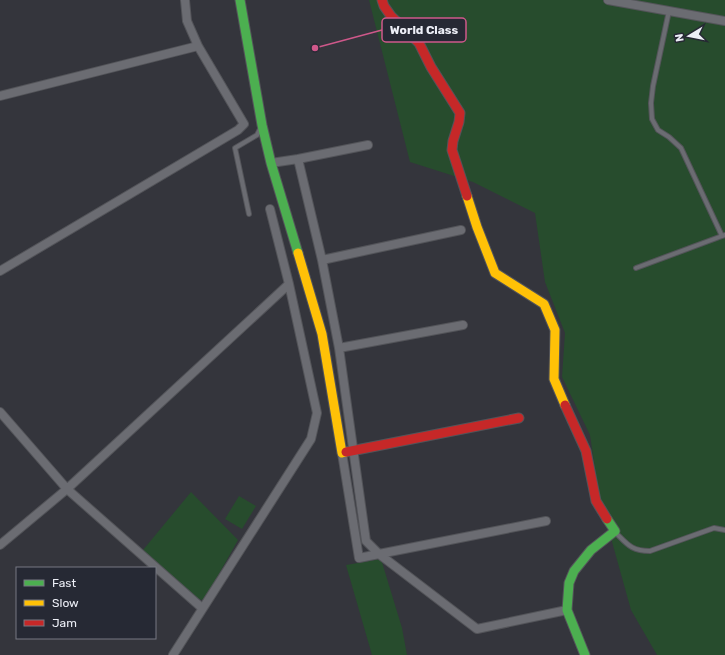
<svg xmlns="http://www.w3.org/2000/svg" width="725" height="655" font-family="Rubik,sans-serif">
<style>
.green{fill:#274c2d}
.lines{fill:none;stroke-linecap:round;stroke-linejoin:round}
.lane-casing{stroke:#535459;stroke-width:6}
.street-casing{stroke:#535459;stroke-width:10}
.fast-casing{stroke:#535459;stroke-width:11}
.slow-casing{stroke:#535459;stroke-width:11}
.jam-casing{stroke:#535459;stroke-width:11}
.lane{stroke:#6b6c72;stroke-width:4}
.street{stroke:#6b6c72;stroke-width:8}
.fast{stroke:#4caf50;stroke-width:9}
.slow{stroke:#ffc107;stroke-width:9}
.jam{stroke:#c62828;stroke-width:9}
.leader{fill:none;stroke:#cf588a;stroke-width:1.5}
.callout-dot{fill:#cf588a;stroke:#262934;stroke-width:1.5}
.callout{fill:#262934;stroke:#cf588a;stroke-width:1.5}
.callout-label{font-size:12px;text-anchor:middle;font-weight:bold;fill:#edeff7}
</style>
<rect width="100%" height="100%" fill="#34353c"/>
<path class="green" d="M 369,0 L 725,0 L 725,655 L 657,655 L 631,610 L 599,495 L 590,435 L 562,377 L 565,333 L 545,282 L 535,213 L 473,182 L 410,162 Z
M 191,492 L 238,540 L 206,597 L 202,600 L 196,598 L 143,550 Z
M 239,496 L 256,506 L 242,529 L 225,519 Z
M 381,559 L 402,628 L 407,655 L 372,655 L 346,565 Z"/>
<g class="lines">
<g class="lane-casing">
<path id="lane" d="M 669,11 L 653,86 L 651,103 L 652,119 L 658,130 L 669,137 L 681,148 L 722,236 L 725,235
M 249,214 L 235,148 L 257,135 L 260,129
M 636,268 L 722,236
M 616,533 C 628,545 632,551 650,551 L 714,528 L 725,530"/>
</g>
<g class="street-casing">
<path id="street" d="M 608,0 L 725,21
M 0,96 L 198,46
M 368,145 L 298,159 L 322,260 L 339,348 L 366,541 L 379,554
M 271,163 L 298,159
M 322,260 L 461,230
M 0,271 L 238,130 L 244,124 L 198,46 L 187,21 L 185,0
M 339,348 L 463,325
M 0,412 L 67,489 L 202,608
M 342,453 L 359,558 L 379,554
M 546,521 L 379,554 L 477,629 L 567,610
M 0,545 L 67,489 L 289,284 L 270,209
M 173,655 L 311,439 L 317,413 L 289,284"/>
</g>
<g class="fast-casing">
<path id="fast" d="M 240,0 L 262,125 L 271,163 L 298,253
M 585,655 L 567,610 L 569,583 L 574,571 L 591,550 L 615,531 L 607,519"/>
</g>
<g class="slow-casing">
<path id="slow" d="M 467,196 L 477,227 L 495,273 L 544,304 L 555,330 L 554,379 L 565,405
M 298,253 L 322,334 L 342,453 L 346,452"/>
</g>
<g class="jam-casing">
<path id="jam" d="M 382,0 L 384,6 L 391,16 L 419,43 L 431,67 L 460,113 L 459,122 L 453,141 L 452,150 L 467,196
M 565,405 L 586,451 L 596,501 L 607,519
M 346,452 L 519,418"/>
</g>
<use href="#lane" class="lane"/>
<use href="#street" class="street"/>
<use href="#fast" class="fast"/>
<use href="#slow" class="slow"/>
<use href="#jam" class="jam"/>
</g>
<path class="leader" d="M315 48L382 30"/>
<circle class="callout-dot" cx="315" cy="48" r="4"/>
<rect class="callout" x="382" y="18" width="84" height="24" rx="4"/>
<g class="callout-label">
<text x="424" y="34">World Class</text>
</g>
<rect x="16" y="567" width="140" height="72" fill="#262934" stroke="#767882"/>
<rect x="24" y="580" width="20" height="6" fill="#4caf50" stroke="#767882"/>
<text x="52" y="587" font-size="12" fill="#edeff7">Fast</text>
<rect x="24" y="600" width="20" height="6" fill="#ffc107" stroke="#767882"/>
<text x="52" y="607" font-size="12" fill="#edeff7">Slow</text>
<rect x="24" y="620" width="20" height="6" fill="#c62828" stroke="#767882"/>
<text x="52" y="627" font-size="12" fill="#edeff7">Jam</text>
<g transform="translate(689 36) rotate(260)" stroke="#262934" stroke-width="3" paint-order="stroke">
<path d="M0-3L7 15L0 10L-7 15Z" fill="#edeff7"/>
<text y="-6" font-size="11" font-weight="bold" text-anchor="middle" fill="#edeff7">N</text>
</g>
</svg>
